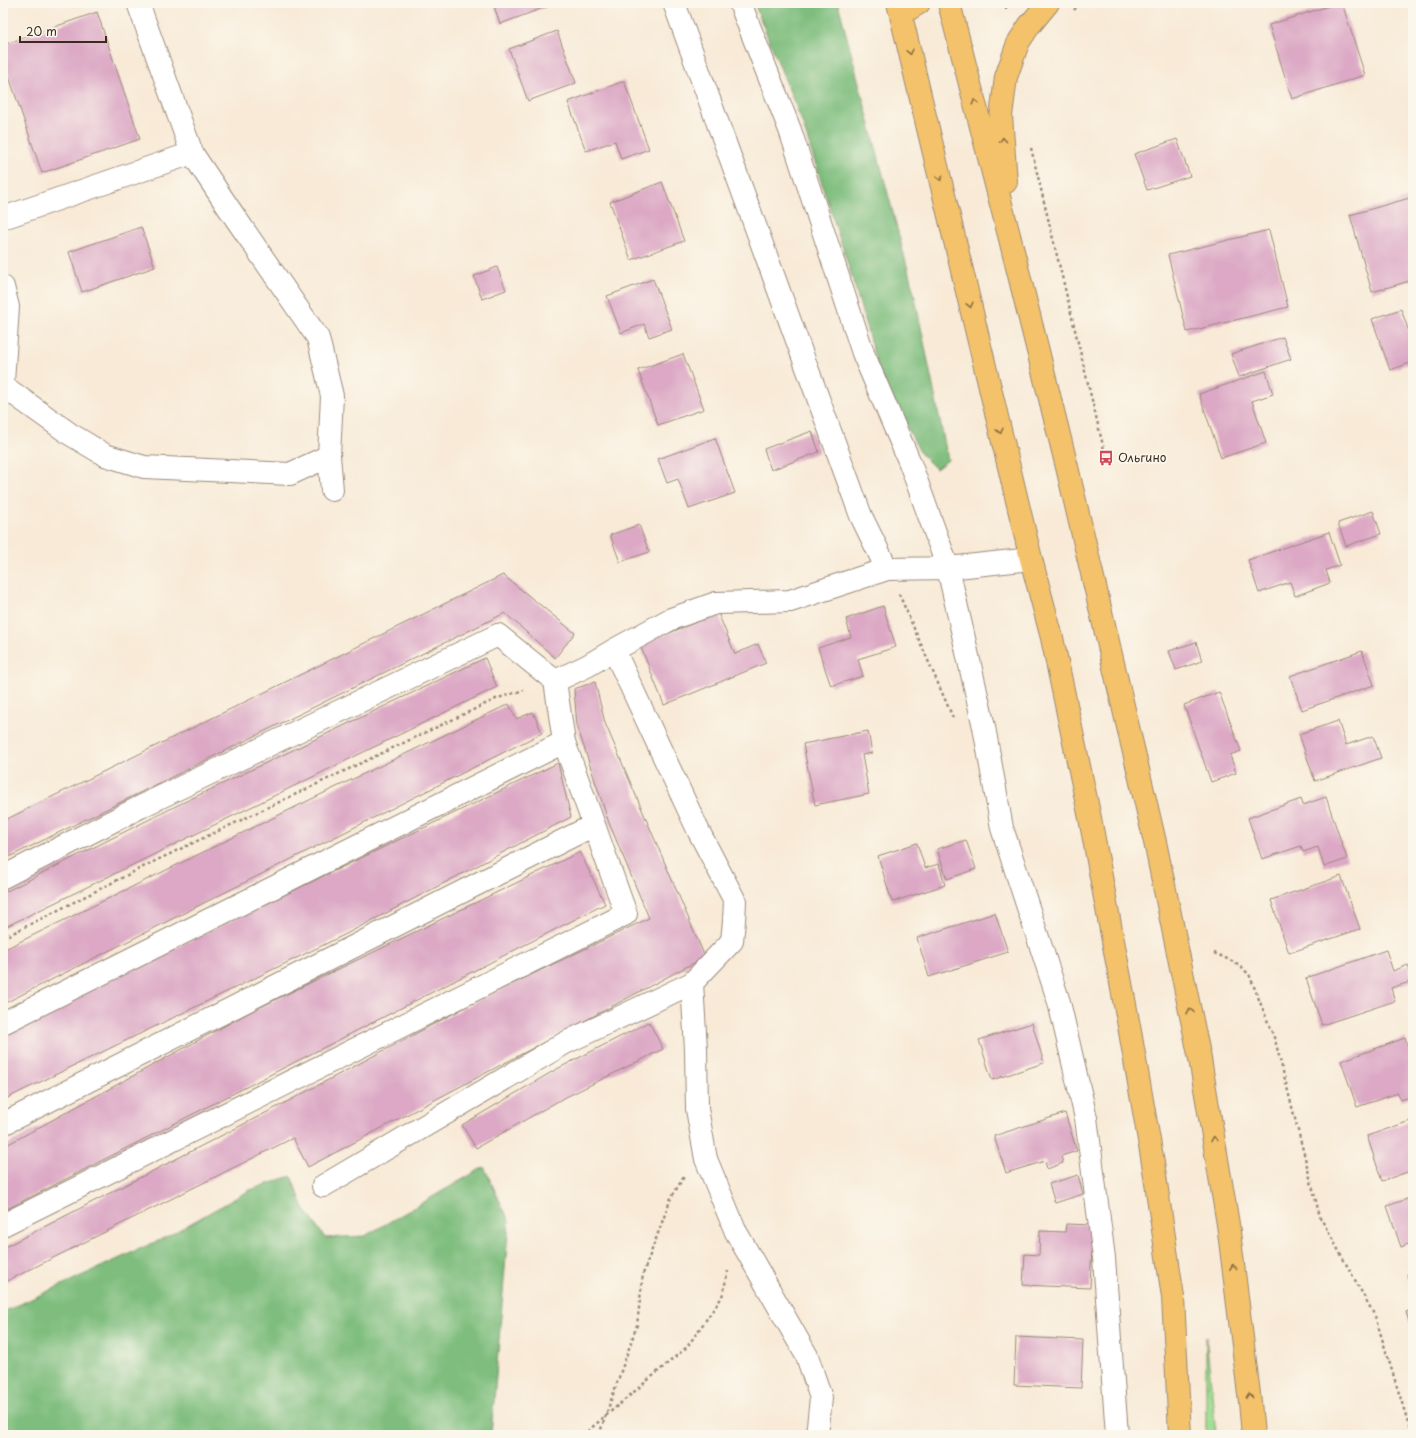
<svg xmlns="http://www.w3.org/2000/svg" width="1416" height="1438" font-family="'Playpen Sans',sans-serif">
<style>
.green{fill:#9ede93;stroke:#6c8458}
.forest{fill:#7ebd7d;stroke:#5c744e}
.building{fill:#dca8c5}
.lines{fill:none;stroke-linecap:round;stroke-linejoin:round}
.minor-casing{stroke:#9a8a7a;stroke-width:24}
.major-casing{stroke:#9a8a7a;stroke-width:24}
.path{stroke:#9a8a7a;stroke-width:2.5;stroke-dasharray:3 3;stroke-linecap:butt}
.minor{stroke:#fff;stroke-width:22}
.major{stroke:#f3c26a;stroke-width:22}
.oneway{stroke:#8e6e40}
.labels{text-anchor:middle;stroke-width:3.5;stroke-linejoin:round;paint-order:stroke}
.poi-label{font-size:12px;fill:#3b2a1e;stroke:#fbf7ec;text-anchor:start}
</style>
<rect width="100%" height="100%" fill="#fbf7ec"/>
<filter id="ink" filterUnits="userSpaceOnUse"><feTurbulence type="fractalNoise" baseFrequency=".025" numOctaves="2"/><feDisplacementMap in="SourceGraphic" scale="8" xChannelSelector="R" yChannelSelector="G"/><feConvolveMatrix kernelMatrix="1 2 1 2 8 2 1 2 1" color-interpolation-filters="sRGB"/></filter>
<filter id="wash" filterUnits="userSpaceOnUse"><feTurbulence type="fractalNoise" baseFrequency=".012" numOctaves="4" result="noise"/><feDisplacementMap in="SourceGraphic" scale="16" xChannelSelector="R" yChannelSelector="G"/><feGaussianBlur stdDeviation="0.9" result="paint"/><feColorMatrix in="noise" values="0 0 0 0 0 0 0 0 0 0 0 0 0 0 0 0 0 1.4 0 .05"/><feComposite in="paint" operator="in"/></filter>
<g filter="url(#wash)">
<rect width="100%" height="100%" fill="#f8ead7"/>
<path class="green" d="M 1206,1336 L 1216,1435 L 1206,1435 Z"/>
<path class="forest" d="M 754,3 L 838,3 L 914,293 L 948,460 L 936,469 L 921,454 L 879,372 L 853,280 L 801,119 Z
M 484,1167 L 509,1221 L 491,1435 L 3,1435 L 3,1312 L 168,1236 L 250,1190 L 291,1176 L 304,1208 L 325,1238 L 365,1236 Z"/>
<g id="blocks">
<path class="building" d="M 493,3 L 553,3 L 554,4 L 500,24 Z
M 1338,3 L 1342,3 L 1365,75 L 1292,99 L 1269,25 Z
M 97,12 L 140,139 L 42,173 L 3,59 L 3,45 Z
M 557,31 L 576,83 L 528,101 L 509,49 Z
M 624,81 L 649,149 L 621,159 L 615,141 L 586,151 L 568,102 Z
M 1177,139 L 1190,176 L 1147,190 L 1134,154 Z
M 662,182 L 684,241 L 631,260 L 610,202 Z
M 1413,197 L 1413,280 L 1372,292 L 1350,215 Z
M 141,227 L 155,267 L 82,292 L 69,252 Z
M 1269,230 L 1288,307 L 1187,332 L 1168,255 Z
M 497,267 L 506,290 L 482,299 L 474,276 Z
M 653,279 L 672,329 L 649,337 L 644,324 L 621,333 L 607,296 Z
M 1401,309 L 1413,343 L 1413,362 L 1390,370 L 1372,319 Z
M 1283,337 L 1291,359 L 1239,377 L 1231,354 Z
M 683,354 L 704,409 L 658,425 L 638,370 Z
M 1266,371 L 1273,394 L 1252,401 L 1266,443 L 1221,458 L 1199,394 Z
M 812,431 L 819,452 L 771,470 L 764,449 Z
M 715,438 L 735,493 L 689,509 L 678,479 L 667,483 L 658,459 Z
M 1373,511 L 1381,534 L 1346,546 L 1338,523 Z
M 639,525 L 649,552 L 620,562 L 610,535 Z
M 1329,532 L 1340,565 L 1326,570 L 1330,583 L 1295,596 L 1290,582 L 1259,593 L 1248,560 Z
M 503,575 L 575,633 L 555,658 L 505,613 L 3,860 L 3,821 Z
M 883,606 L 896,647 L 858,659 L 863,676 L 831,686 L 818,648 L 851,637 L 846,619 Z
M 718,613 L 735,654 L 758,644 L 766,663 L 664,705 L 640,645 Z
M 1196,642 L 1202,661 L 1176,670 L 1169,651 Z
M 1362,651 L 1374,685 L 1302,710 L 1290,676 Z
M 485,658 L 497,687 L 3,928 L 3,893 L 176,806 Z
M 595,682 L 605,723 L 705,957 L 308,1167 L 293,1138 L 3,1283 L 3,1248 L 281,1105 L 479,1000 L 649,918 L 609,823 L 577,726 L 574,689 Z
M 1219,692 L 1241,751 L 1230,755 L 1236,773 L 1211,782 L 1184,705 Z
M 509,704 L 516,719 L 533,712 L 542,733 L 3,1004 L 3,950 L 324,793 Z
M 1338,721 L 1346,745 L 1373,736 L 1381,758 L 1315,781 L 1299,734 Z
M 868,731 L 872,753 L 862,755 L 869,794 L 815,805 L 803,744 Z
M 558,763 L 571,817 L 344,935 L 3,1100 L 3,1036 L 127,971 Z
M 1326,797 L 1347,859 L 1324,867 L 1318,847 L 1303,852 L 1301,846 L 1262,859 L 1248,818 L 1301,799 L 1303,805 Z
M 966,840 L 976,869 L 947,879 L 937,849 Z
M 917,843 L 925,868 L 939,864 L 945,885 L 892,902 L 878,856 Z
M 580,852 L 605,904 L 3,1211 L 3,1147 L 250,1012 Z
M 1341,876 L 1360,929 L 1289,953 L 1271,900 Z
M 995,913 L 1008,952 L 929,977 L 917,938 Z
M 1386,950 L 1393,971 L 1408,965 L 1413,981 L 1391,988 L 1395,1001 L 1322,1025 L 1306,978 Z
M 649,1022 L 663,1049 L 560,1100 L 476,1148 L 462,1125 L 555,1070 Z
M 1032,1023 L 1044,1063 L 992,1080 L 979,1040 Z
M 1405,1038 L 1413,1061 L 1413,1096 L 1401,1100 L 1398,1093 L 1357,1107 L 1341,1061 Z
M 1065,1113 L 1077,1151 L 1061,1156 L 1063,1163 L 1047,1169 L 1045,1161 L 1006,1173 L 994,1136 Z
M 1413,1120 L 1413,1170 L 1382,1181 L 1367,1136 Z
M 1078,1175 L 1083,1194 L 1055,1203 L 1049,1184 Z
M 1413,1197 L 1413,1242 L 1401,1247 L 1387,1206 Z
M 1066,1224 L 1093,1225 L 1090,1288 L 1023,1285 L 1025,1254 L 1039,1255 L 1040,1231 L 1065,1232 Z
M 1413,1272 L 1413,1292 L 1407,1274 Z
M 1413,1309 L 1413,1333 L 1406,1312 Z
M 1016,1337 L 1083,1340 L 1081,1388 L 1014,1385 Z"/>
</g>
</g>
<g filter="url(#ink)">
<use href="#blocks" fill-opacity="0" stroke="#9a8a7a" stroke-width="1"/>
<g class="lines">
<g class="minor-casing">
<path id="minor" d="M 674,3 L 861,516 L 887,569
M 740,3 L 790,130 L 863,353 L 910,463 L 948,568 L 984,727 L 1002,828 L 1059,1002 L 1086,1118 L 1104,1258 L 1117,1435
M 192,153 L 230,210 L 318,338 L 332,396 L 329,456 L 332,490
M 3,218 L 192,153 L 138,3
M 3,287 L 8,307 L 3,382
M 3,386 L 70,434 L 105,455 L 144,467 L 290,474 L 329,456
M 555,681 L 587,666 L 614,650 L 671,619 L 716,603 L 790,601 L 887,569 L 948,568 L 1031,559
M 3,877 L 146,804 L 498,635 L 555,681 L 564,742 L 594,825 L 3,1124
M 692,983 L 696,1049 L 697,1109 L 706,1159 L 736,1232 L 807,1356 L 821,1398 L 817,1435
M 3,1023 L 564,742
M 323,1186 L 565,1043 L 692,983 L 732,941 L 734,921 L 735,901 L 699,832 L 614,650
M 3,1225 L 626,914 L 594,825"/>
</g>
<g class="major-casing">
<path id="major" d="M 898,3 L 1031,559 L 1052,638 L 1090,818 L 1129,1026 L 1153,1163 L 1173,1297 L 1180,1435
M 949,3 L 1009,235 L 1067,467 L 1155,842 L 1200,1059 L 1228,1224 L 1250,1402 L 1253,1435
M 901,14 L 919,3
M 1006,182 L 1001,116 L 1006,77 L 1018,43 L 1029,26 L 1048,3"/>
</g>
<path class="path" d="M 1000,3 L 1009,11
M 1074,10 L 1080,3
M 1031,148 L 1106,458
M 899,594 L 954,720
M 3,938 L 155,861 L 498,698 L 524,690
M 1214,953 L 1234,962 L 1249,974 L 1275,1040 L 1320,1217 L 1375,1316 L 1412,1435
M 583,1435 L 687,1347 L 722,1297 L 728,1271
M 599,1435 L 637,1325 L 643,1274 L 671,1198 L 685,1175"/>
<use href="#minor" class="minor"/>
<use href="#major" class="major"/>
</g>
<defs><path id="oneway-chevron" d="M-2-3.5L2.5 0L-2 3.5" fill="none" stroke-width="1.6" stroke-linecap="round" stroke-linejoin="round"/></defs>
<g class="oneway">
<use href="#oneway-chevron" transform="translate(910 52) rotate(77)"/>
<use href="#oneway-chevron" transform="translate(975 102) rotate(-105)"/>
<use href="#oneway-chevron" transform="translate(1003 140) rotate(-94)"/>
<use href="#oneway-chevron" transform="translate(940 178) rotate(77)"/>
<use href="#oneway-chevron" transform="translate(970 305) rotate(77)"/>
<use href="#oneway-chevron" transform="translate(1000 431) rotate(77)"/>
<use href="#oneway-chevron" transform="translate(1190 1011) rotate(-102)"/>
<use href="#oneway-chevron" transform="translate(1214 1139) rotate(-99)"/>
<use href="#oneway-chevron" transform="translate(1233 1267) rotate(-97)"/>
<use href="#oneway-chevron" transform="translate(1249 1396) rotate(-97)"/>
</g>
</g>
<defs>
<g id="bus-bare" transform="scale(1.2)"><path d="M-5-6H5V4H4V6H2V4H-2V6H-4V4H-5ZM-3.5-4V0h7V-4ZM-3.5 1.2v1.5H-2V1.2ZM2 1.2v1.5H3.5V1.2Z" fill="#d1495b" stroke="#fbf7ec" stroke-width="2.5" paint-order="stroke"/></g>
</defs>
<g fill-rule="evenodd">
<use href="#bus-bare" x="1106" y="458"/>
</g>
<g class="labels">
<g class="poi-label">
<text x="1118" y="462">Ольгино</text>
</g>
</g>
<rect width="1416" height="1438" fill="none" stroke="#fbf7ec" stroke-width="16"/>
<path d="M20 36v6h86v-6" fill="none" stroke="#3b2a1e" stroke-width="2"/>
<text x="26" y="36" font-size="12" fill="#3b2a1e" stroke="#fbf7ec" stroke-width="3" paint-order="stroke">20 m</text>
</svg>
